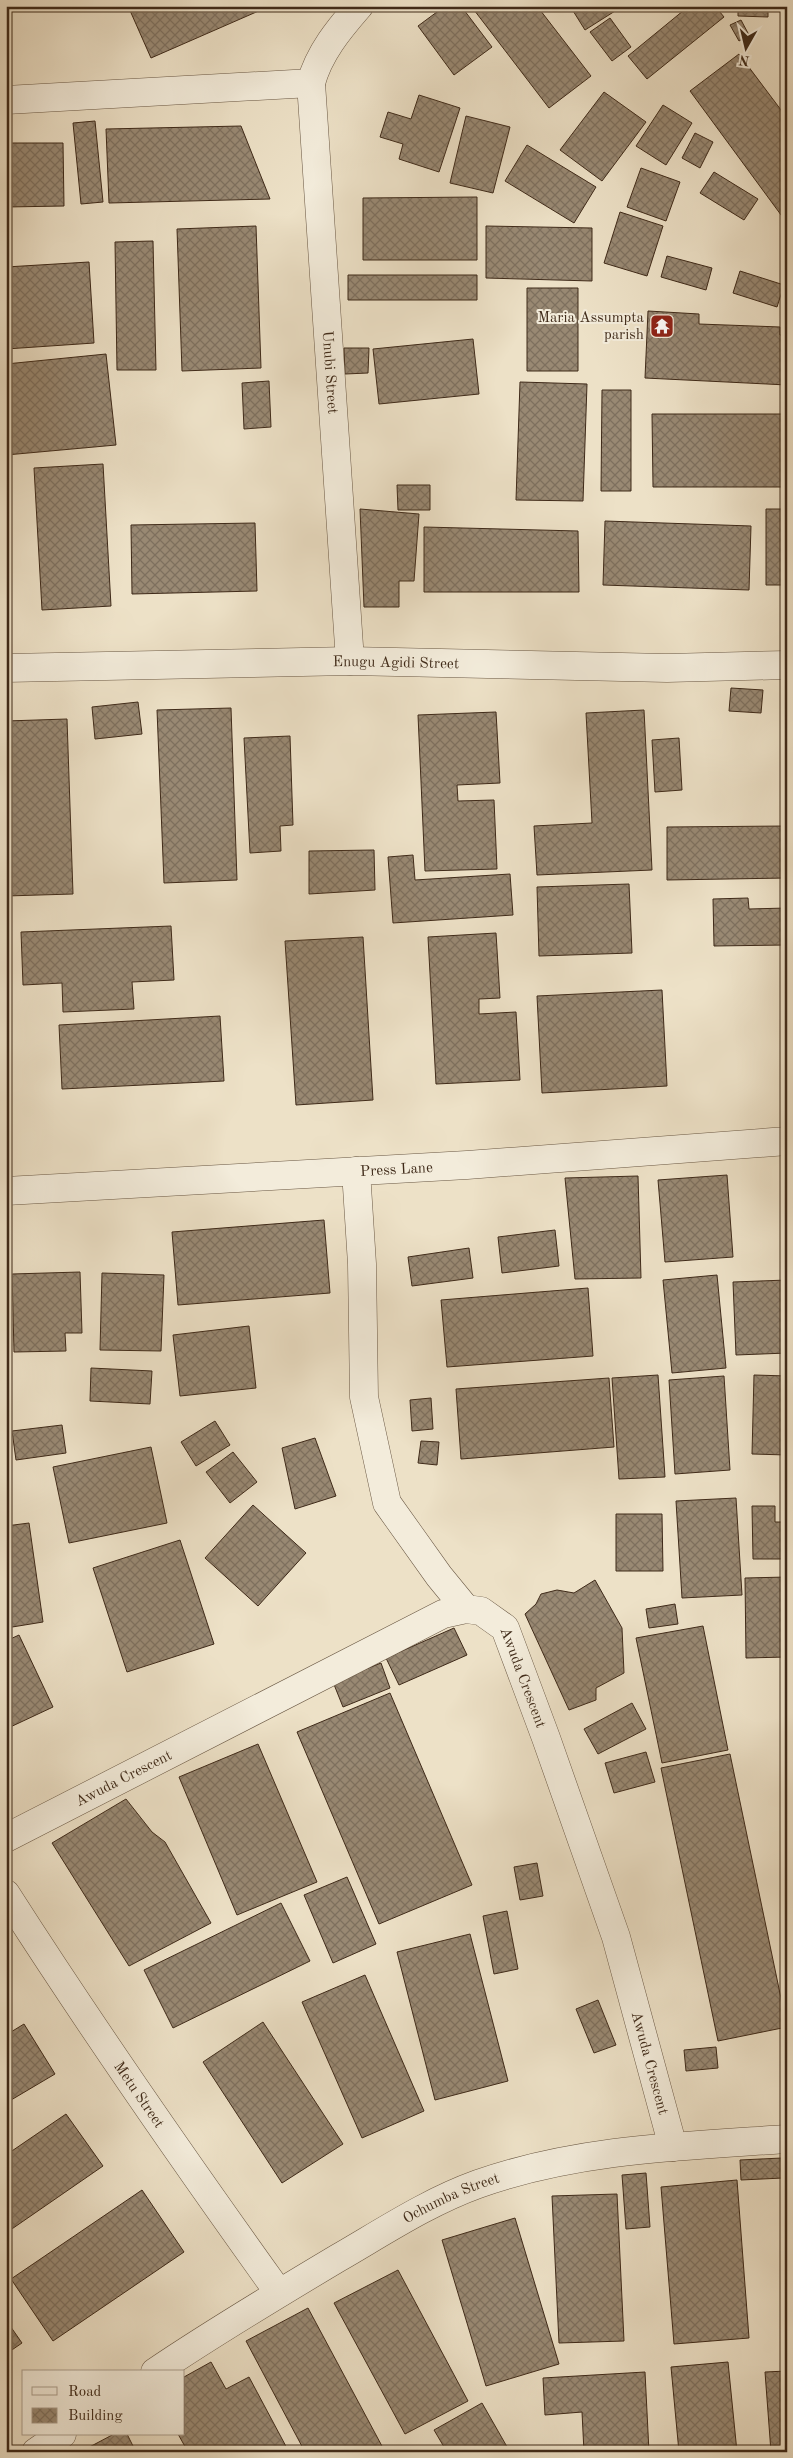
<svg xmlns="http://www.w3.org/2000/svg" width="793" height="2458" font-family="'Old Standard TT',serif">
<style>
.building{fill:url(#building-cross-hatch);stroke:#3f2a19}
.lines{fill:none;stroke-linecap:round;stroke-linejoin:round}
.minor-casing{stroke:#6a5844;stroke-width:29}
.minor{stroke:#f3ecdb;stroke-width:28}
.labels{text-anchor:middle;stroke-width:4;stroke-linejoin:round;paint-order:stroke}
.poi-label{font-size:15px;fill:#3f2a19;stroke:#f3ecdb;text-anchor:end}
.street-label{font-size:15px;fill:#3f2a19;stroke:#f3ecdb}
</style>
<defs>
<pattern id="building-cross-hatch" width="8" height="8" patternUnits="userSpaceOnUse" patternTransform="scale(1.25)"><rect width="8" height="8" fill="#998973"/><path d="M0 0l8 8M0 8l8-8" fill="none" stroke="#7e705e"/></pattern>
</defs>
<rect width="100%" height="100%" fill="#ede1c7"/>
<filter id="stains"><feTurbulence type="fractalNoise" baseFrequency=".004" numOctaves="4"/><feColorMatrix values="0 0 0 0 .2 0 0 0 0 .09 0 0 0 0 .02 0 0 0 .5 -.17"/></filter>
<radialGradient id="worn" r=".72"><stop offset=".6" stop-color="#630" stop-opacity="0"/><stop offset="1" stop-color="#630" stop-opacity=".3"/></radialGradient>
<path class="building" d="M 128,6 L 270,6 L 151,58 Z
M 445,6 L 461,6 L 492,47 L 454,75 L 418,26 Z
M 471,6 L 537,6 L 591,76 L 549,108 Z
M 570,6 L 623,6 L 585,30 Z
M 689,6 L 715,6 L 724,17 L 647,79 L 628,56 Z
M 738,6 L 768,6 L 768,17 L 738,16 Z
M 610,18 L 631,47 L 612,61 L 590,32 Z
M 741,20 L 749,35 L 739,41 L 730,25 Z
M 739,54 L 787,118 L 787,217 L 784,219 L 690,91 Z
M 604,92 L 646,122 L 602,181 L 560,150 Z
M 419,95 L 460,108 L 439,172 L 399,159 L 403,144 L 380,137 L 388,112 L 411,119 Z
M 663,105 L 692,123 L 666,165 L 636,146 Z
M 466,116 L 510,127 L 493,193 L 450,183 Z
M 95,121 L 103,202 L 81,204 L 73,123 Z
M 241,126 L 270,199 L 109,203 L 106,129 Z
M 695,133 L 713,142 L 700,168 L 682,158 Z
M 6,143 L 63,143 L 64,206 L 6,207 Z
M 527,145 L 596,187 L 574,223 L 505,181 Z
M 641,168 L 680,182 L 666,221 L 627,207 Z
M 714,172 L 758,199 L 744,220 L 700,193 Z
M 477,197 L 477,260 L 363,260 L 363,198 Z
M 620,212 L 663,226 L 647,276 L 604,263 Z
M 256,226 L 261,368 L 182,371 L 177,229 Z
M 486,226 L 592,228 L 592,281 L 486,278 Z
M 153,241 L 156,370 L 117,370 L 115,242 Z
M 667,256 L 712,268 L 706,290 L 661,277 Z
M 89,262 L 94,343 L 6,349 L 6,267 Z
M 740,271 L 784,285 L 777,307 L 733,293 Z
M 348,275 L 477,275 L 477,300 L 348,300 Z
M 527,288 L 578,288 L 578,371 L 527,371 Z
M 648,311 L 699,314 L 699,324 L 780,327 L 780,335 L 787,335 L 787,385 L 645,378 Z
M 473,339 L 479,394 L 379,404 L 373,349 Z
M 344,348 L 369,348 L 368,373 L 345,374 Z
M 106,354 L 116,445 L 6,455 L 6,364 Z
M 269,381 L 271,427 L 244,429 L 242,383 Z
M 520,382 L 587,384 L 583,501 L 516,500 Z
M 602,390 L 631,390 L 631,491 L 601,491 Z
M 652,414 L 787,414 L 787,487 L 653,487 Z
M 6,460 L 11,498 L 6,499 Z
M 103,464 L 111,606 L 42,610 L 34,468 Z
M 397,485 L 430,485 L 430,510 L 398,510 Z
M 360,509 L 419,514 L 414,581 L 399,581 L 399,607 L 364,607 Z
M 766,509 L 787,509 L 787,585 L 766,585 Z
M 605,521 L 751,526 L 749,590 L 603,585 Z
M 255,523 L 257,591 L 132,594 L 131,525 Z
M 424,527 L 578,531 L 579,592 L 424,592 Z
M 731,688 L 763,690 L 761,713 L 729,711 Z
M 138,702 L 142,734 L 95,739 L 92,707 Z
M 231,708 L 237,880 L 164,883 L 157,710 Z
M 644,710 L 652,870 L 537,875 L 534,826 L 592,823 L 586,713 Z
M 496,712 L 500,783 L 457,785 L 458,801 L 494,800 L 497,869 L 425,871 L 418,715 Z
M 67,719 L 73,894 L 6,896 L 6,721 Z
M 290,736 L 293,825 L 280,826 L 281,851 L 250,853 L 244,738 Z
M 679,738 L 682,790 L 655,792 L 652,740 Z
M 787,826 L 787,878 L 667,880 L 667,827 Z
M 374,850 L 375,890 L 309,894 L 309,851 Z
M 413,855 L 415,880 L 510,874 L 513,915 L 393,923 L 388,857 Z
M 629,884 L 632,953 L 539,956 L 537,887 Z
M 748,898 L 749,909 L 787,908 L 787,945 L 714,946 L 713,899 Z
M 171,926 L 174,980 L 132,982 L 134,1009 L 63,1012 L 62,983 L 23,985 L 21,932 Z
M 496,933 L 500,998 L 479,999 L 479,1014 L 516,1012 L 520,1080 L 436,1084 L 428,937 Z
M 363,937 L 373,1100 L 296,1105 L 285,941 Z
M 662,990 L 667,1086 L 542,1093 L 537,996 Z
M 220,1016 L 224,1081 L 62,1089 L 59,1025 Z
M 727,1175 L 733,1257 L 665,1262 L 658,1180 Z
M 638,1176 L 641,1278 L 575,1279 L 565,1178 Z
M 324,1220 L 330,1293 L 178,1305 L 172,1232 Z
M 555,1230 L 559,1266 L 502,1273 L 498,1237 Z
M 469,1248 L 473,1278 L 412,1286 L 408,1257 Z
M 80,1272 L 82,1333 L 65,1333 L 66,1351 L 14,1352 L 12,1274 Z
M 102,1273 L 164,1275 L 161,1351 L 100,1350 Z
M 717,1275 L 726,1368 L 672,1373 L 663,1280 Z
M 787,1280 L 787,1353 L 736,1355 L 733,1282 Z
M 588,1288 L 593,1356 L 447,1367 L 441,1300 Z
M 249,1326 L 256,1388 L 180,1396 L 173,1335 Z
M 91,1368 L 152,1371 L 150,1404 L 90,1401 Z
M 658,1375 L 665,1477 L 619,1479 L 612,1378 Z
M 754,1375 L 787,1376 L 787,1455 L 752,1454 Z
M 724,1376 L 730,1470 L 675,1474 L 669,1380 Z
M 609,1378 L 614,1447 L 461,1459 L 456,1389 Z
M 431,1398 L 433,1429 L 412,1431 L 410,1400 Z
M 215,1421 L 230,1445 L 196,1466 L 181,1442 Z
M 62,1425 L 66,1453 L 16,1460 L 12,1431 Z
M 315,1438 L 336,1496 L 295,1509 L 282,1448 Z
M 421,1441 L 439,1442 L 437,1465 L 418,1463 Z
M 151,1447 L 167,1523 L 69,1543 L 53,1467 Z
M 233,1452 L 257,1482 L 230,1503 L 206,1472 Z
M 736,1498 L 742,1595 L 682,1598 L 676,1501 Z
M 253,1505 L 306,1553 L 258,1606 L 205,1558 Z
M 752,1506 L 775,1506 L 775,1522 L 787,1522 L 787,1559 L 753,1559 Z
M 616,1514 L 662,1514 L 663,1571 L 616,1571 Z
M 29,1523 L 43,1622 L 6,1628 L 6,1526 Z
M 180,1540 L 214,1644 L 127,1672 L 93,1568 Z
M 787,1577 L 787,1657 L 746,1658 L 745,1578 Z
M 595,1580 L 622,1628 L 624,1673 L 596,1688 L 596,1700 L 569,1710 L 525,1614 L 536,1604 L 541,1594 L 557,1590 L 574,1593 Z
M 675,1604 L 678,1624 L 649,1628 L 646,1609 Z
M 703,1626 L 728,1750 L 662,1763 L 636,1638 Z
M 454,1628 L 467,1655 L 399,1685 L 386,1658 Z
M 19,1635 L 53,1707 L 6,1729 L 6,1641 Z
M 381,1663 L 390,1688 L 343,1707 L 333,1682 Z
M 390,1693 L 472,1885 L 379,1924 L 297,1732 Z
M 632,1703 L 646,1729 L 598,1754 L 584,1729 Z
M 258,1744 L 317,1882 L 237,1915 L 179,1777 Z
M 646,1752 L 655,1782 L 614,1793 L 605,1763 Z
M 730,1754 L 787,2027 L 718,2041 L 661,1768 Z
M 126,1799 L 152,1832 L 165,1842 L 211,1923 L 129,1966 L 52,1843 Z
M 537,1863 L 543,1896 L 520,1900 L 514,1867 Z
M 347,1877 L 376,1944 L 333,1963 L 304,1895 Z
M 281,1903 L 310,1961 L 173,2028 L 144,1970 Z
M 507,1911 L 518,1969 L 494,1974 L 483,1916 Z
M 470,1934 L 508,2081 L 435,2100 L 397,1952 Z
M 365,1975 L 424,2111 L 362,2138 L 302,2002 Z
M 598,2000 L 616,2045 L 594,2053 L 576,2009 Z
M 263,2022 L 343,2144 L 282,2183 L 203,2062 Z
M 24,2024 L 55,2074 L 6,2103 L 6,2035 Z
M 716,2047 L 718,2068 L 686,2071 L 684,2050 Z
M 66,2114 L 103,2166 L 6,2233 L 6,2155 Z
M 782,2158 L 783,2178 L 741,2180 L 740,2160 Z
M 646,2173 L 650,2227 L 626,2229 L 622,2175 Z
M 737,2180 L 749,2338 L 674,2344 L 661,2187 Z
M 142,2190 L 184,2252 L 53,2341 L 11,2279 Z
M 617,2194 L 624,2341 L 559,2343 L 552,2196 Z
M 515,2218 L 559,2364 L 486,2386 L 442,2240 Z
M 398,2270 L 468,2401 L 405,2434 L 334,2303 Z
M 308,2308 L 383,2448 L 377,2452 L 305,2452 L 246,2341 Z
M 6,2320 L 22,2343 L 6,2354 Z
M 211,2362 L 226,2389 L 249,2377 L 289,2452 L 188,2452 L 178,2434 L 184,2434 L 184,2377 Z
M 728,2362 L 737,2452 L 679,2452 L 671,2367 Z
M 787,2371 L 787,2452 L 771,2452 L 765,2372 Z
M 645,2372 L 649,2452 L 584,2452 L 582,2412 L 545,2415 L 543,2378 Z
M 482,2403 L 510,2452 L 447,2452 L 434,2430 Z
M 114,2434 L 127,2434 L 136,2452 L 80,2452 Z"/>
<g class="lines">
<g class="minor-casing">
<g id="minor">
<path id="s1" d="M 311,83 L 350,661"/>
<path d="M 6,100 L 311,83 C 319,53 339,29 359,6"/>
<path id="s2" d="M 6,668 L 350,661 L 667,668 L 787,665"/>
<path d="M 356,1171 L 362,1264 L 364,1397 L 387,1503 L 439,1576 L 466,1609"/>
<path id="s3" d="M 6,1191 L 467,1165 L 787,1141"/>
<path id="s4" d="M 6,1838 L 443,1614 L 466,1609 L 481,1611 L 505,1628 L 546,1738 L 616,1937 L 673,2147"/>
<path id="s5" d="M 6,1894 C 93,2030 185,2162 279,2293"/>
<path id="s6" d="M 155,2372 C 214,2332 276,2295 338,2258 C 383,2232 428,2202 478,2184 C 577,2149 683,2146 787,2139"/>
<path d="M 36,2452 L 62,2434"/>
</g>
</g>
<use href="#minor" class="minor"/>
</g>
<defs>
<g id="temple-square" transform="scale(1.25)"><rect x="-9" y="-9" width="18" height="18" rx="4" fill="#8f2418" stroke="#f3ecdb"/><path d="M0-6L5-2H3V0L6.5 2.5H4V6H1.5V3h-3V6H-4V2.5H-6.5L-3 0V-2H-5Z" fill="#fff"/></g>
</defs>
<g fill-rule="evenodd">
<use href="#temple-square" x="662" y="326"/>
</g>
<g class="labels">
<g class="poi-label">
<text x="644" y="322">Maria Assumpta<tspan x="644" dy="17">parish</tspan></text>
</g>
<g class="street-label">
<text dy="5" stroke="none"><textPath href="#s1" startOffset="290">Unubi Street</textPath></text>
<text dy="5" stroke="none"><textPath href="#s2" startOffset="390">Enugu Agidi Street</textPath></text>
<text dy="5" stroke="none"><textPath href="#s3" startOffset="391">Press Lane</textPath></text>
<text dy="5" stroke="none"><textPath href="#s4" startOffset="612">Awuda Crescent</textPath></text>
<text dy="5" stroke="none"><textPath href="#s4" startOffset="132">Awuda Crescent</textPath></text>
<text dy="5" stroke="none"><textPath href="#s4" startOffset="1018">Awuda Crescent</textPath></text>
<text dy="5" stroke="none"><textPath href="#s5" startOffset="241">Metu Street</textPath></text>
<text dy="5" stroke="none"><textPath href="#s6" startOffset="344">Ochumba Street</textPath></text>
</g>
</g>
<rect width="793" height="2458" fill="none" stroke="#ede1c7" stroke-width="25"/>
<rect x="8" y="8" width="778" height="2443" fill="none" stroke="#3f2a19" stroke-width="2.5"/>
<rect x="12" y="12" width="768" height="2433" fill="none" stroke="#3f2a19"/>
<rect x="22" y="2370" width="162" height="65" fill="#f3ecdb" stroke="#ab9e8d"/>
<rect x="32" y="2387" width="25" height="8" fill="#f3ecdb" stroke="#ab9e8d"/>
<text x="68" y="2396" font-size="15" fill="#3f2a19">Road</text>
<rect x="32" y="2408" width="25" height="15" fill="url(#building-cross-hatch)" stroke="#ab9e8d"/>
<text x="68" y="2420" font-size="15" fill="#3f2a19">Building</text>
<g transform="translate(746 48) rotate(188)" stroke="#f3ecdb" stroke-width="4" paint-order="stroke">
<path d="M0-4L9 19L0 12L-9 19Z" fill="#3f2a19"/>
<text y="-8" font-size="14" font-weight="bold" text-anchor="middle" fill="#3f2a19">N</text>
</g>
<rect width="100%" height="100%" filter="url(#stains)"/>
<rect width="100%" height="100%" fill="url(#worn)"/>
</svg>
